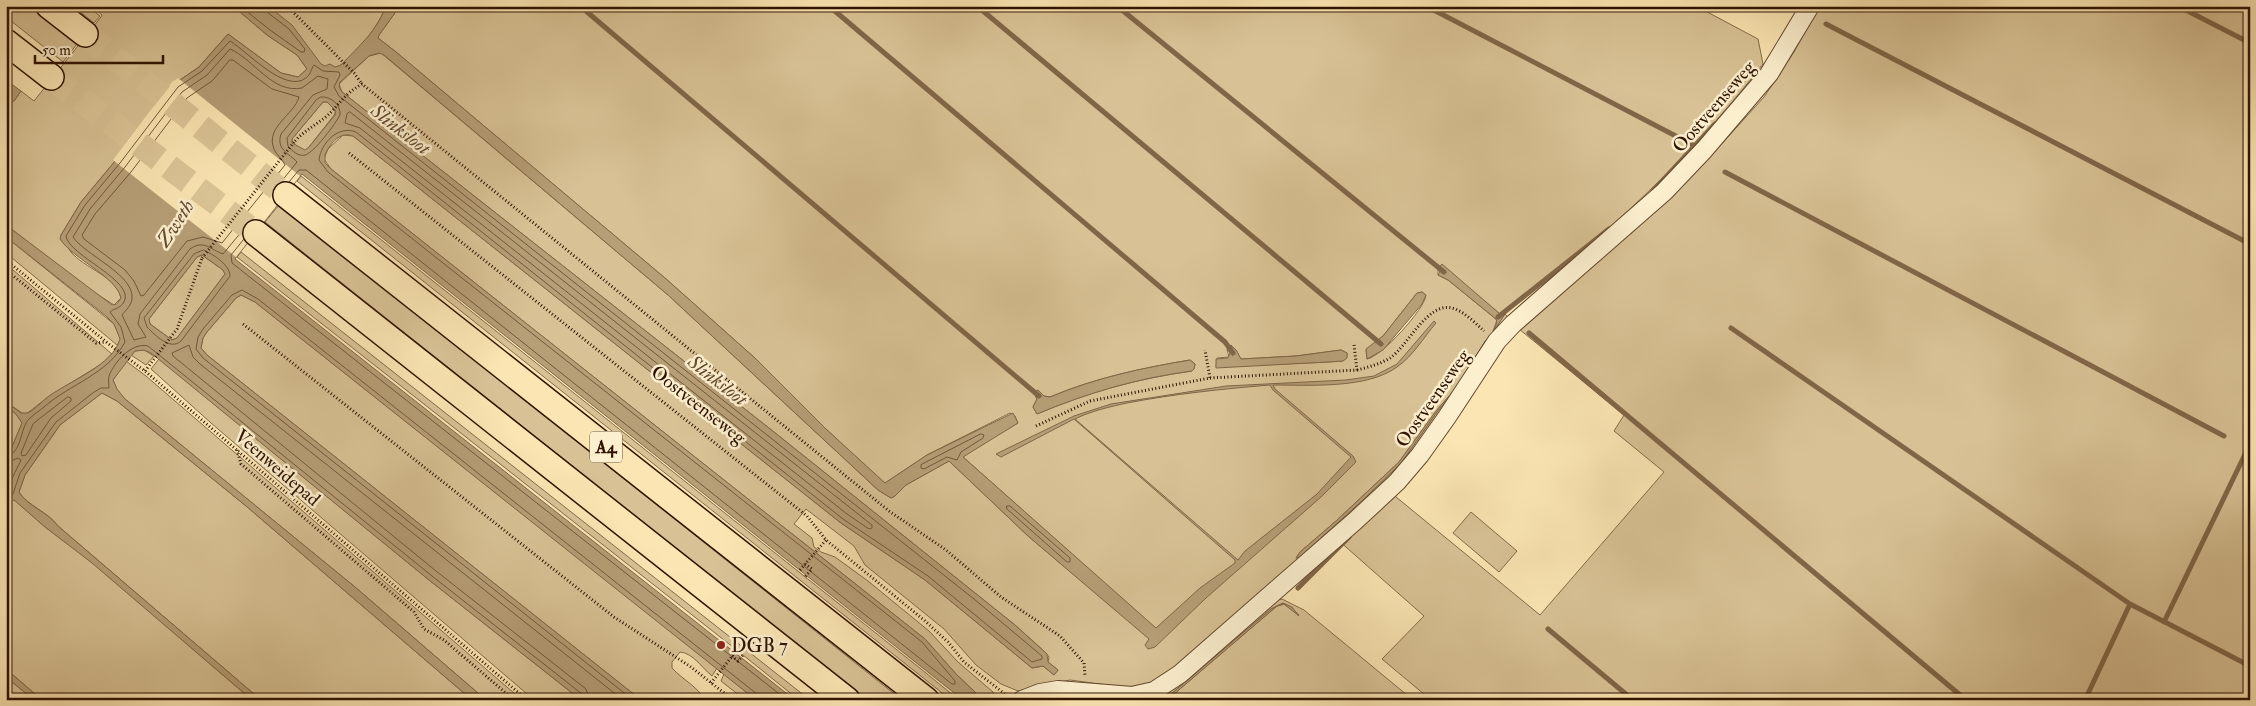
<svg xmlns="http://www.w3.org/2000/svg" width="2256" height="706" font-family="'IM FELL Double Pica',serif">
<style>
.green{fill:#d8c295;stroke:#846a4a;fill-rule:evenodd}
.water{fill:#b69e76;stroke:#806647;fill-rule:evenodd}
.pier{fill:#fbe6b3}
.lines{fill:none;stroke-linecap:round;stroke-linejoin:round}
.shore{stroke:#72583b;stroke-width:1}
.stream{stroke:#806647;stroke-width:5}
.highway-tunnel{stroke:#dcc698;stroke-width:25;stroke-dasharray:25 12;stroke-linecap:butt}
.minor-casing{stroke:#62482d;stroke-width:20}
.highway-casing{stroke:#2f1300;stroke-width:28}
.path{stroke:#2f1300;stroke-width:3;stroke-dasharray:1 2.5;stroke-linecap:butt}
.minor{stroke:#fcefce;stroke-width:18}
.highway{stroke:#fbe6b3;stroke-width:25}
.path-bridge{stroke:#2f1300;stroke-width:3;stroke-dasharray:1 2.5;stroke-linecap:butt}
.poi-dot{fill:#8f2418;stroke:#fcefce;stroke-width:2}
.labels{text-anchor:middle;stroke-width:5;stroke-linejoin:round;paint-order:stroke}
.shield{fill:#fcefce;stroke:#6c553e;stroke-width:1}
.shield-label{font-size:18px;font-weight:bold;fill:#2f1300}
.street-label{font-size:19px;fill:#2f1300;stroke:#fcefce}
.poi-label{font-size:19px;fill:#2f1300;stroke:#fcefce;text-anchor:start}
.water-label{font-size:20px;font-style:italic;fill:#654b2f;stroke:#fcefce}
</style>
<rect width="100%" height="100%" fill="#fbe6b3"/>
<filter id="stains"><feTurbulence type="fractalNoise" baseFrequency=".004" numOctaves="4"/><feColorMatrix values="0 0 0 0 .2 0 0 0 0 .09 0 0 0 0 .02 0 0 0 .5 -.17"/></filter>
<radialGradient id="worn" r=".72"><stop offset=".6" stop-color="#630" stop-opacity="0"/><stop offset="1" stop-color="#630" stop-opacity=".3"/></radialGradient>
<path class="green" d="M 6,6 L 28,6 L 77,44 L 63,62 L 6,17 Z
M 73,6 L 87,6 L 100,16 L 94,23 Z
M 91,6 L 233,6 L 267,35 L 297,55 L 307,69 L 298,77 L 281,73 L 228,34 L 199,67 L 174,84 L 116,160 L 81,202 L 61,235 C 64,240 67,247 71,252 C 84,268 116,276 121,298 L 114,305 L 89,289 L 6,225 L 6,136 L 12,127 L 6,118 L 6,105 L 14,101 L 21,91 L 34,101 L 101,17 L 102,15 Z
M 241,6 L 386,6 C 379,25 357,55 339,66 C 335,68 329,69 324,70 Z
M 400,6 L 1696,6 L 1758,39 L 1763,64 C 1704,140 1635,209 1561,269 C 1542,285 1520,299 1500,314 L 1441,265 L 1438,269 L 1438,275 L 1448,280 L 1497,320 L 1493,331 L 1505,314 L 1511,320 C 1504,327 1493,331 1488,339 L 1492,342 L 1491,347 L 1458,396 L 1406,466 L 1369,503 L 1306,559 L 1298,562 L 1240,616 L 1185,665 L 1163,680 L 1152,685 L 1129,688 L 1070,680 L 1018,691 L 1001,684 L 976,665 L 944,629 L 865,565 L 854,546 L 806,509 L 794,524 L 812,538 L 814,547 L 821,552 L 835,557 L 868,581 L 929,631 L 958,662 L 993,692 L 997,700 L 977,700 L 975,692 L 957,675 L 925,639 L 331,169 L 324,159 L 328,149 L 343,135 L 353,136 L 841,523 L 925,580 L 1032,668 L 1043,666 L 1054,675 L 1058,670 L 1048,662 L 1049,657 L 1045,652 L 1015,625 L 774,432 L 342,92 L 339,84 L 369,56 L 381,53 L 668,295 L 878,490 L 891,498 L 895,496 L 906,485 L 949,461 L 1028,536 L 1150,639 L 1155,628 L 962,456 L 1018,423 L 1015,416 L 1010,413 L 927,455 L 885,483 L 882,481 L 826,429 L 756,359 L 665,278 L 396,52 L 378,38 L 379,35 ZM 1422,292 L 1426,295 C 1425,309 1381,357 1367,359 L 1366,350 L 1383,336 L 1417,293 ZM 1486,340 L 1454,392 L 1437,412 L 1401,463 L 1364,499 L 1296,558 L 1300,552 L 1336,521 L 1399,462 L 1436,411 L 1457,387 ZM 1231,345 L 1236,350 L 1241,359 L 1296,356 L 1341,350 L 1347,353 L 1347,357 L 1343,361 L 1328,362 L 1216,367 L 1217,358 L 1229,357 L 1227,349 ZM 1190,360 L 1195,364 L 1194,369 L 1192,371 C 1136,379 1089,392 1037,414 L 1033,407 L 1037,399 L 1034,393 L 1038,390 L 1044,396 L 1050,397 C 1095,378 1142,368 1190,360 Z
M 1819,6 L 2250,6 L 2250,700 L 1431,700 L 1382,659 L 1424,616 L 1338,540 L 1390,492 L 1540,615 L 1664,472 L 1614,431 L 1624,415 L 1519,329 L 1636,229 L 1709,158 L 1764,97 L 1794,52 Z
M 323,102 L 327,102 L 335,110 L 335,114 L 309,147 L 305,151 L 292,143 L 292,139 Z
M 301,176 L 921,669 L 959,700 L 951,700 L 297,181 Z
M 279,205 L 295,217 L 902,700 L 867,700 L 265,222 Z
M 6,237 L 114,324 L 121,339 L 117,345 L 6,253 Z
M 241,252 L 246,256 L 810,700 L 799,700 L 743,655 L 237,257 Z
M 202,255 L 223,270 L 225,274 L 177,338 L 172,340 L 150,324 L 149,319 L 197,257 Z
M 6,264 L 112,354 L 103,363 L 48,397 L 25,415 L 6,402 Z
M 241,295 L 255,302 L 717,668 L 712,676 C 702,668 693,653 680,652 L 672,662 L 672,668 C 683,680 697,686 705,700 L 641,700 L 207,355 L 201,348 L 203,338 L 207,332 L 236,298 Z
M 144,350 L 154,356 L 146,365 L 131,355 L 135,351 Z
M 159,359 L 429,580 L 581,700 L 534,700 L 211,423 L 151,369 Z
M 126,361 L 146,376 L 522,700 L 486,700 L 355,587 L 125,399 L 117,390 L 113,380 Z
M 102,393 L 117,401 L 246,506 L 472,700 L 261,700 L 58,526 C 47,511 28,506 19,492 L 25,475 L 60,425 Z
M 6,406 L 16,414 L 22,423 L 12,447 L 6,454 Z
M 14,499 L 45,527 L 92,562 L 252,700 L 42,700 L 6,669 L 6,504 Z
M 1471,512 L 1517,551 L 1499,572 L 1453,533 Z
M 1282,599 L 1304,610 L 1413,700 L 1167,700 L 1277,606 L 1284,604 L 1299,615 L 1283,603 L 1271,609 L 1164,700 L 1150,700 L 1278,600 Z
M 724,674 L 756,700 L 745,700 L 721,681 Z
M 6,677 L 34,700 L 6,700 Z"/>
<path class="water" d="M 233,6 L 268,6 L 292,25 L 321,64 L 325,66 L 330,64 L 335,67 L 341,65 C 359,46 377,31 386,6 L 400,6 L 379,35 L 378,38 L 396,52 L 665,278 L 756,359 L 826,429 L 885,483 L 927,455 L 1013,413 L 1018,423 L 963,457 L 1156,628 L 1200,588 L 1235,563 L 1235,560 L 1074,419 L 1001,457 L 996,454 L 1074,416 L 1111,404 L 1226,386 L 1346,380 L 1374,376 L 1397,364 L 1434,321 L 1436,323 C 1424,337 1413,356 1397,367 C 1367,389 1310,385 1273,385 L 1275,389 L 1353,456 L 1356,462 L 1321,497 L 1206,598 L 1155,647 L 1148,649 L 1145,645 L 1149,639 L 1028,536 L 949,461 L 906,485 L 895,496 L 891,498 L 878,490 L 668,295 L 384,55 L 379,53 L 369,56 L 340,82 L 339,87 L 342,92 L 774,432 L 1015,625 L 1047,654 L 1048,662 L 1058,670 L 1054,675 L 1043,666 L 1032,668 L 925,580 L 841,523 L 353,136 C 340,131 331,143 325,154 L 325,163 L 331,169 L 925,639 L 957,675 L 975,692 L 977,699 L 963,700 L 302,174 L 235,259 L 795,700 L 756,700 L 255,302 L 241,295 L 236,298 L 207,332 L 203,338 L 201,348 L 207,355 L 641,700 L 581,700 L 429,580 L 151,353 L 144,350 L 135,351 L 113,380 L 117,389 L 125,399 L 355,587 L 486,700 L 472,700 L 246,506 L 117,401 L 102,393 L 60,425 L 25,475 L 19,492 C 28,507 47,511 58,526 L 261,700 L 252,700 L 92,563 L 45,527 L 14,500 L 6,504 L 6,454 L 12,447 L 22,423 L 16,414 L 6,406 L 6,402 L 21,413 L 28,413 C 36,409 42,401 49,396 C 70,381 113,365 120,339 L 114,324 L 106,316 L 6,237 L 6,225 L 112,305 L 117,304 L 121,298 C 116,276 74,260 60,239 L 61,235 L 81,202 L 116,160 L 174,84 L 199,67 L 228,34 L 281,73 L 298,77 L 307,69 L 297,55 L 267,35 ZM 323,102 L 327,102 L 336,111 L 335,115 L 309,147 L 305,150 L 292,143 L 292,139 ZM 202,255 L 223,270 L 225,274 L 177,338 L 172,340 L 150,324 L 149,319 L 197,257 ZM 1270,385 L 1273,390 L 1351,457 L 1317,494 L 1245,551 L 1238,560 L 1075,419 C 1091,411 1109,407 1127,403 C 1174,394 1222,389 1270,385 Z
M 6,80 L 21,91 L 14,101 L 6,105 Z
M 1442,264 L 1500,314 L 1502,312 L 1505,314 L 1494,331 L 1497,322 L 1496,319 L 1448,280 L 1438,275 L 1440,272 L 1438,269 Z
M 1422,292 L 1426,295 L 1422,304 L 1383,350 L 1367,359 L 1366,349 L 1383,336 L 1417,293 Z
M 1486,340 L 1454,392 L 1437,412 L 1401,463 L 1364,499 L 1300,557 L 1296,558 L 1300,552 L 1336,521 L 1399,462 L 1436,411 L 1457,387 Z
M 1230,345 L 1236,350 L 1241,359 L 1296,356 L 1341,350 L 1347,353 L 1347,358 L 1343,361 L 1328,362 L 1216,368 L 1216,359 L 1228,358 L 1230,353 L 1227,349 Z
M 1190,360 L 1195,364 L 1194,369 L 1192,371 C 1138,378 1087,393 1037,414 L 1033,407 L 1037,399 L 1034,393 L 1038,390 L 1044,396 L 1050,397 C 1095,378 1142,368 1190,360 Z
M 1283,603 L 1292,607 L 1299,616 L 1284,604 L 1277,606 L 1167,700 L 1164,700 L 1271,609 Z
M 6,669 L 42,700 L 34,700 L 6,677 Z"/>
<path class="pier" d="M 178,78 L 300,176 L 236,257 L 113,160 L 172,82 Z"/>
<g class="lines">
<path class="shore" d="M 240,6 L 270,30 L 301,52 L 304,52 L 305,49 L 289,29 L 267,12 L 266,6
M 230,60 L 233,60 L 272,89 L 299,97 C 294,115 265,127 274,149 C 276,155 283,159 285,165 L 222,243 L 203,237 L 187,241 L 144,295 L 141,296 L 134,281 L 125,270 L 84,239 L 82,235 L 95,214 L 131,172 L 187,98 L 212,81 Z
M 321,97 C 331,96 341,105 340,115 C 336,123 314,153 305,155 C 299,157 292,151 288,146 L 287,138 L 316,100 Z
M 350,112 L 872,525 L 872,528 L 869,529 L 847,514 L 360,128 L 345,123 L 347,114 Z
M 243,230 L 223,254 C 211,250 204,239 190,249 L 140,314 L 138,324 L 146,337 L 134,340 L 122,315 C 125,311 131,306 132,299 C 135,275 85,255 73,237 L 90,209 L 125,167 L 182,92 L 207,75 L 230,49 C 254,59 272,94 302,88 L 318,76 L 328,79 L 327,89 L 313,95 L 281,134 C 276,150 289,153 297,162 L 281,182
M 244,239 L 231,255 L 232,263 L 787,700
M 204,250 C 214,255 230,265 230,276 L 181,341 C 170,351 155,335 147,327 L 144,318 L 194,254 Z
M 68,397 L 71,398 L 71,401 L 51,418 L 26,455 L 22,456 L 21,453 L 33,424 Z
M 981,434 L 984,435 L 983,438 L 961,452 L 957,460 L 947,457 L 924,469 L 921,468 L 921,465 Z
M 6,456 C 22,455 20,427 29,419 C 33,415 39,411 44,407 C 70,384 108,374 125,342 L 121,327 L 110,312 C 114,308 120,309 124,302 C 136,281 69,256 66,236 L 85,205 L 120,163 L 178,87 L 202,71 L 230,41 C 247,51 285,94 306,78 C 311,74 311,69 314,65 L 323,71 L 339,72 L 340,75 L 334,87 L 339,96 L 974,599 L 1042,656 L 1042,659 L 1032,662 L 928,576 L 843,519 L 356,132 C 338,125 321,143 319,160 L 328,172 L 922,642 L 955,681 L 955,684 L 952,684 L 306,170 L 299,170 L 289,182
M 6,463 L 18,458 L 21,460 L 6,491
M 6,498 L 13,494 L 20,473 L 56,422 L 94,392 L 101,388 L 109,388 C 109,384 108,380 109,376 C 114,362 132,342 148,346 L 432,576 L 582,694 L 584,700
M 1007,506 L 1010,506 L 1070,558 L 1070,562 L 1067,562 L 1007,509 Z
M 590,700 L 586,689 L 436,571 L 173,356 L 172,353 L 189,345 L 193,357 L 200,364 L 623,700
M 633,700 L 203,358 L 196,349 L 198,337 L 203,329 L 232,295 L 242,290 L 258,299 L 757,694 L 759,700"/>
<path class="stream" d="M 580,6 L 1039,396
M 829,6 L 1225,342 L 1233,353
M 977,6 L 1381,344
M 1117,6 L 1444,272
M 1426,6 L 1695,146
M 2178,6 L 2250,43
M 1826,24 L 2250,244
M 1725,172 L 2224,436
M 1653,191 L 1715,124
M 1498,317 L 1609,229
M 1731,328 L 2130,604 L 2250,666
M 1529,333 L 1966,700
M 1298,588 L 1349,537
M 2164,622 L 2250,444
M 1548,629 L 1633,700
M 2085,700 L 2130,604"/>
<path class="highway-tunnel" d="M 85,34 L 286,195
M 51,77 L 256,233"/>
<g class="minor-casing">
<path id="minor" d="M 1022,700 L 1040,693 L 1058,690 L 1132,696 L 1154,691 L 1180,674 L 1355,521 L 1397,482 L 1420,455 L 1447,417 L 1497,341 L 1513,324 L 1664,192 L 1704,150 L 1769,74 L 1810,6"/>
</g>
<g class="highway-casing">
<path id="highway" d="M 49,6 L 85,34
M 6,42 L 51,77
M 286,195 L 926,700
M 256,233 L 847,700"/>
</g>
<path class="path" d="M 287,6 L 354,73 L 362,84
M 295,141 C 304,131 316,125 327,116 C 341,103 343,95 362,84 L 889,511 L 946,550 L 1001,597 L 1060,636 L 1084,663 L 1085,676
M 349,153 L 807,516 L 826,540 L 924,620 L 948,642 L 964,662 L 1006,695
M 6,260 L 110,345 L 145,371 L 527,700
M 6,270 L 96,343 L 105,342
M 243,324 L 614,617 L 691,667 L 733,700
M 1357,370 C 1369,367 1380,364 1390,358 C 1408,346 1427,302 1452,308 C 1464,311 1475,323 1484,331
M 145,371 L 177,329 L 202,258
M 1210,378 L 1357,370 L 1354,345
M 1036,426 L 1090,401 L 1210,378 L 1205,350
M 237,450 L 241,464 L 414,612 L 424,629 L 444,640 L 514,700
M 805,564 L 812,569 L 805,577
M 800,570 L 826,540
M 732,656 L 738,661 L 743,655
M 711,683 L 737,650"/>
<use href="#minor" class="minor"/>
<use href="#highway" class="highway"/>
<path class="path-bridge" d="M 202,258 L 295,141"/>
</g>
<circle class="poi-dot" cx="721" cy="645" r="5"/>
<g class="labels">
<rect class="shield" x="590" y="431.5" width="32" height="31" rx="4"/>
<g class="shield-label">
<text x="606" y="453">A4</text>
</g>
<g class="street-label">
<text transform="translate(1713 106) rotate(-49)" y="7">Oostveenseweg</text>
<text transform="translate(1432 398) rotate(-55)" y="7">Oostveenseweg</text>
<text transform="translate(699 404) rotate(38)" y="7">Oostveenseweg</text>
<text transform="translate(278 467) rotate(41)" y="7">Veenweidepad</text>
</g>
<g class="poi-label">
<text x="731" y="652">DGB 7</text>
</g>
<g class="water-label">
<text transform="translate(401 129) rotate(38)" y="7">Slinksloot</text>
<text transform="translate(175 223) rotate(-57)" y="7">Zweth</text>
<text transform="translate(718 380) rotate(38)" y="7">Slinksloot</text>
</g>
</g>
<rect width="2256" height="706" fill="none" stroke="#fbe6b3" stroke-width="25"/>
<rect x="8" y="8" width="2241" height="691" fill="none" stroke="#2f1300" stroke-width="2.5"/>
<rect x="12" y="12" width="2231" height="681" fill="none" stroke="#2f1300"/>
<path d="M35 55v8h128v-8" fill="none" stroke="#2f1300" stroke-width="2.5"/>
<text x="42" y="55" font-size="15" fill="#2f1300" stroke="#fcefce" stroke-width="4" paint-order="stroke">50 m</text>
<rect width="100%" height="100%" filter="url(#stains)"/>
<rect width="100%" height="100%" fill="url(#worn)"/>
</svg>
